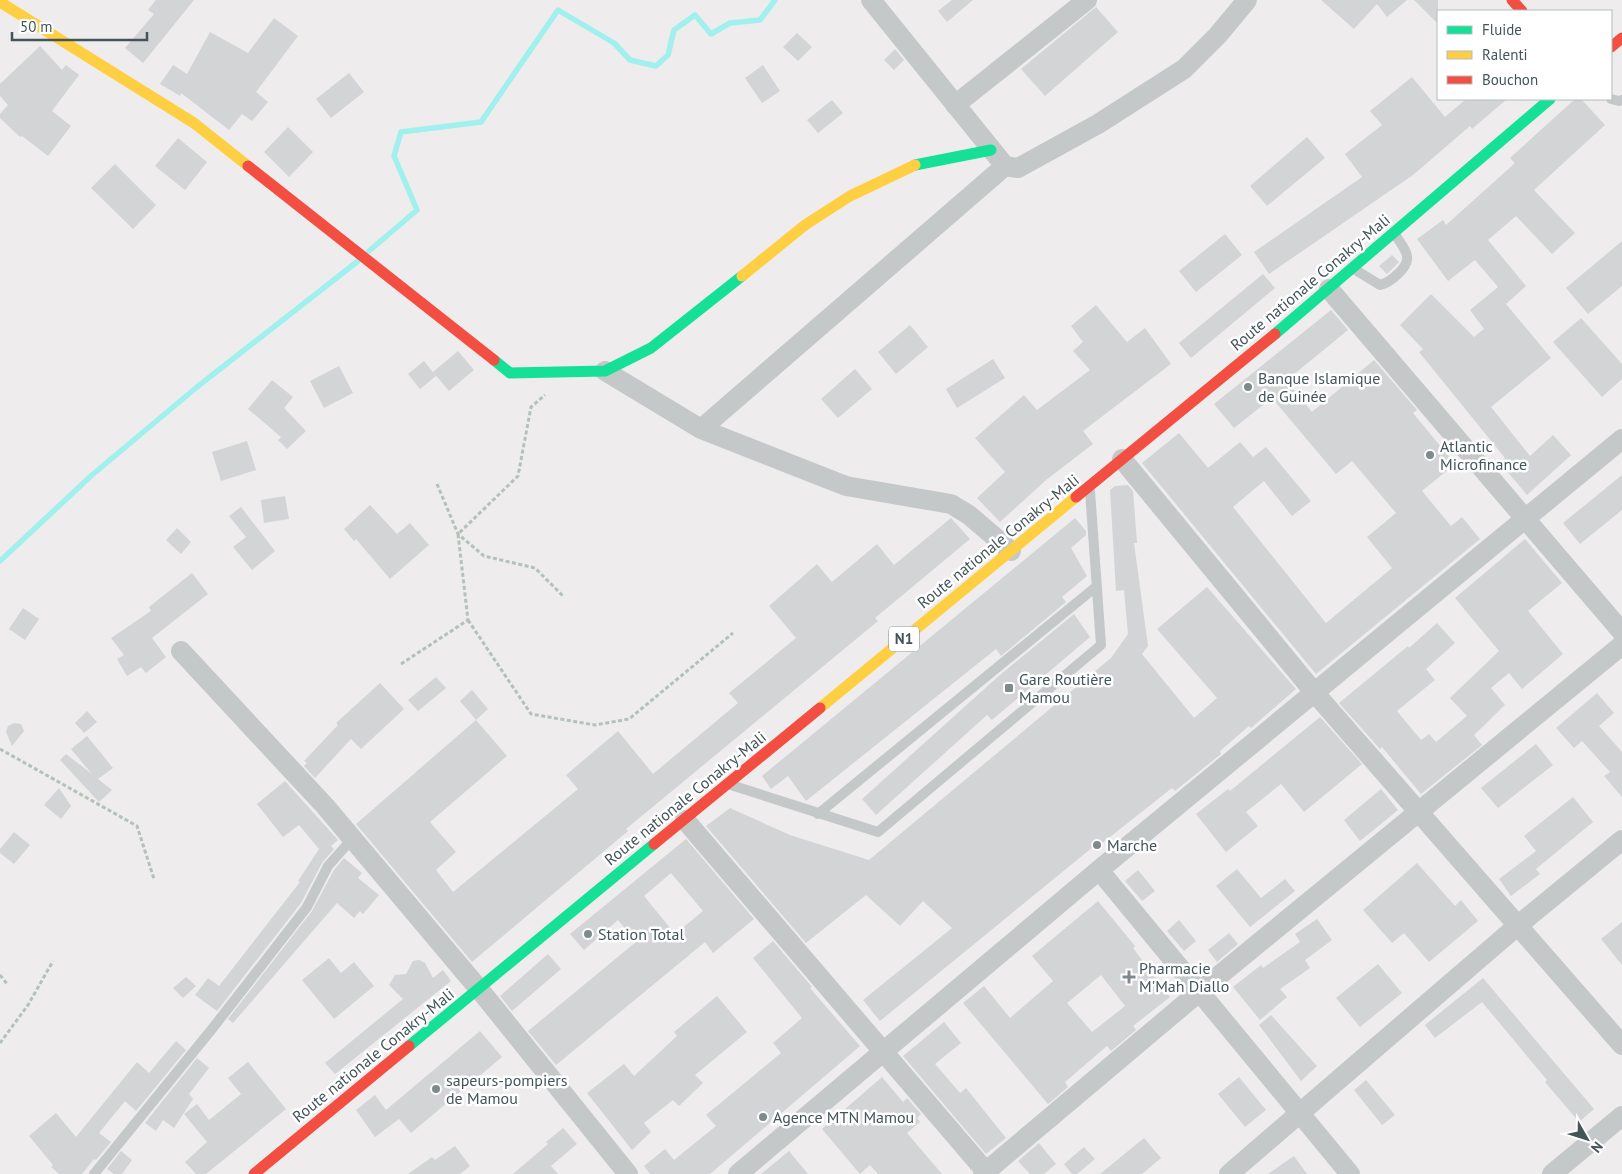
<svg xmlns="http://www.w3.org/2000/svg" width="1622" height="1174" font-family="'PT Sans',sans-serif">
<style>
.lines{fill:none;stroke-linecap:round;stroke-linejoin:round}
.stream{stroke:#a0f0ed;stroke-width:5.5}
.building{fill:#d3d4d6;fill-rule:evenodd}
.path{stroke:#b2c2b9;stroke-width:3;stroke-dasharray:4 2.5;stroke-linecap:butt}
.lane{stroke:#c4c8c9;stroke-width:10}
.street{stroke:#c4c8c9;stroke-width:20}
.fast{stroke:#16e098;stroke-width:11}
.slow{stroke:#ffcf43;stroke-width:11}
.jam{stroke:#f24e42;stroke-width:11}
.poi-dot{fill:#7f8a8d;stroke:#fff;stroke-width:2}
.labels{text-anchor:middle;stroke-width:5;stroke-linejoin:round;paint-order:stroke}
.shield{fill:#fff;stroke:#7b888c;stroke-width:1}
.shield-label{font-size:15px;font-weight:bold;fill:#43555a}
.street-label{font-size:16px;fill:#43555a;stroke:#fff}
.poi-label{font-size:16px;fill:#43555a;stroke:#fff;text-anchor:start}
</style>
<rect width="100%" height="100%" fill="#eeeced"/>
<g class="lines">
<path class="stream" d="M 369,251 L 417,210 L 394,156 L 401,132 L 481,122 L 558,10 L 614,43 L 630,60 L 656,66 L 668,55 L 674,30 L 695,15 L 711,34 L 730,23 L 760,20 L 775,0
M 0,561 L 92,475 L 197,387 L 358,261"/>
</g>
<path class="building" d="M 156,0 L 194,0 L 143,63 L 125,48 L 154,14 L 148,10 Z
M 952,0 L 973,0 L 947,22 L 938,11 Z
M 1321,0 L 1407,0 L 1387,17 L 1377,4 L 1354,29 Z
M 1414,0 L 1438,0 L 1438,24 Z
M 1096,7 L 1118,32 L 1045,96 L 1021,69 Z
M 274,18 L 298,36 L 256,92 L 268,102 L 252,121 L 242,114 L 229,130 L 181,93 L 180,96 L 160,84 L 173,65 L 187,74 L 210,32 L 248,53 Z
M 797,33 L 812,47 L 798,61 L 783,47 Z
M 40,46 L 62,70 L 66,65 L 79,75 L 52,111 L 71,126 L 48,156 L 22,136 L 20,137 L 0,118 L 0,114 L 8,105 L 0,96 L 0,84 Z
M 895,49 L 904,60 L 894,70 L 884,60 Z
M 763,65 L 780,91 L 762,103 L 745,78 Z
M 349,73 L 364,92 L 331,118 L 316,99 Z
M 1412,77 L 1445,117 L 1466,99 L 1507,99 L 1472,129 L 1470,126 L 1413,175 L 1269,274 L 1254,252 L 1362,177 L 1345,154 L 1382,125 L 1370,111 Z
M 1575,99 L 1581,99 L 1605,125 L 1534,190 L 1575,233 L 1552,254 L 1516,216 L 1488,240 L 1526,286 L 1506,304 L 1551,358 L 1491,407 L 1530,456 L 1553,435 L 1571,455 L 1527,495 L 1500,463 L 1505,458 L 1419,352 L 1423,349 L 1400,325 L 1431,294 L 1474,337 L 1484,329 L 1470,310 L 1498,287 L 1475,260 L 1448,281 L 1417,239 L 1443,220 L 1446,225 L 1515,163 L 1510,158 Z
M 832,100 L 843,113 L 818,133 L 807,120 Z
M 288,127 L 313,152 L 289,177 L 264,152 Z
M 1307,137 L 1325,158 L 1267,206 L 1250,186 Z
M 178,138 L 207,162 L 185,190 L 155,166 Z
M 115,164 L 156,205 L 133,229 L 91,188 Z
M 1225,234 L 1242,255 L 1196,292 L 1179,271 Z
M 1622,241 L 1622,286 L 1588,314 L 1566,288 Z
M 1392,255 L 1399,262 L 1387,274 L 1379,266 Z
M 1263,274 L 1275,288 L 1191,358 L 1179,343 Z
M 1096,305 L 1127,342 L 1145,328 L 1171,364 L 1083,431 L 1093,444 L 1046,480 L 1000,522 L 977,498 L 1005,472 L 975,438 L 1024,395 L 1037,410 L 1090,370 L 1073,351 L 1083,342 L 1071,326 Z
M 1331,310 L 1348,330 L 1287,380 L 1289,384 L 1312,412 L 1374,360 L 1417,410 L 1413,413 L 1455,464 L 1422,491 L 1451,526 L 1462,517 L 1480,539 L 1316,674 L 1142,463 L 1179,433 L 1208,468 L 1240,442 L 1253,457 L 1266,447 L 1311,501 L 1292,516 L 1264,481 L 1233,507 L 1326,623 L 1392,568 L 1367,537 L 1396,513 L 1352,461 L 1336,474 L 1272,398 L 1234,428 L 1214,404 Z
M 1581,318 L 1622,364 L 1622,379 L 1602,397 L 1553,342 Z
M 910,325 L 928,347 L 896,374 L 878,352 Z
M 458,351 L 474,370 L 449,391 L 433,372 Z
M 993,359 L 1005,378 L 957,408 L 946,389 Z
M 424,361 L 436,376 L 420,389 L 408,374 Z
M 339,366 L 353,393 L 324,408 L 310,381 Z
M 855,369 L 872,389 L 838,418 L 821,399 Z
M 272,380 L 293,397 L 284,408 L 306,431 L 287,449 L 278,440 L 281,437 L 248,409 Z
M 247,441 L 256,470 L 221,481 L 212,452 Z
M 1622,475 L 1622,510 L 1580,544 L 1563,523 Z
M 1128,485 L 1133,491 L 1137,543 L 1134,543 L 1148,646 L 1142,654 L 1194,718 L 1217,698 L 1157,629 L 1207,587 L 1296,689 L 1251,728 L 1249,726 L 1220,751 L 1221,754 L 1175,791 L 1172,788 L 1101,844 L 1099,842 L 880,1021 L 863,1000 L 952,928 L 923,901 L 900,926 L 866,895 L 806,943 L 706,826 L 730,808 L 790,835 L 869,860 L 1111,658 L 1128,634 L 1124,590 L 1116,591 L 1110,490 L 1115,486 Z
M 285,496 L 289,519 L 264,523 L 261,500 Z
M 370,505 L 397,534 L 410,523 L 429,545 L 390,579 L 356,539 L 354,541 L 344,529 Z
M 241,507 L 275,551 L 252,570 L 233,547 L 246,537 L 229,516 Z
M 951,518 L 970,539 L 875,618 L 878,621 L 626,829 L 628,831 L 472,962 L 356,824 L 476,720 L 460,701 L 472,690 L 488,709 L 476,720 L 507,756 L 430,822 L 456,852 L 436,870 L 453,892 L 578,789 L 566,775 L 618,731 L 653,774 L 738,703 L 729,693 L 796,638 L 769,606 L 817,564 L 832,582 L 877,544 L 894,565 Z
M 1075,518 L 1086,531 L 1086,535 L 1071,548 L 1087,576 L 1062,597 L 1066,602 L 1001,656 L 996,649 L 806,801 L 788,776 L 771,789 L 762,776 Z
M 177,528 L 191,542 L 181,554 L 166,540 Z
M 1525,539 L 1562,583 L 1528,611 L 1563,654 L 1522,689 L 1509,673 L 1491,688 L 1505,705 L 1474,735 L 1482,745 L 1421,794 L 1382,747 L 1380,749 L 1339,703 L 1408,646 L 1409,648 L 1437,623 L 1455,643 L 1426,669 L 1435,680 L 1397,711 L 1421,740 L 1429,734 L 1436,742 L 1467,716 L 1450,698 L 1499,651 L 1455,598 Z
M 192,573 L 208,594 L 152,638 L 166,657 L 146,673 L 141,667 L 127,676 L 117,659 L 124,655 L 111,638 L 151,611 L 149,607 Z
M 23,608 L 39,619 L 25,640 L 9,629 Z
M 1074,614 L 1090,637 L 992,720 L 987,715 L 876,815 L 862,799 L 1001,674 Z
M 436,677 L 446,688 L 418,711 L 408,700 Z
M 380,683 L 404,709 L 361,749 L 351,739 L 315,778 L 304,766 L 307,763 L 304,761 L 338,725 L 336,723 Z
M 1597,693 L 1614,713 L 1599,726 L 1622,752 L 1622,797 L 1604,776 L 1610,772 L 1582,741 L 1574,748 L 1556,728 Z
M 87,711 L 97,722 L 84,733 L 75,723 Z
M 1320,717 L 1362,764 L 1304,812 L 1281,784 L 1246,812 L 1258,826 L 1226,852 L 1196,814 L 1228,789 L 1230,791 Z
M 14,723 L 21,724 L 24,731 L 12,746 L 6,732 L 8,726 Z
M 87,736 L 113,768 L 98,779 L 112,790 L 99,802 L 60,760 L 66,754 L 92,774 L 71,749 Z
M 1536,744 L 1553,765 L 1498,808 L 1481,788 Z
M 285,781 L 338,840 L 331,846 L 334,849 L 322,863 L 301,903 L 217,1011 L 195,995 L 208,978 L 219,986 L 300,882 L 298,881 L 319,849 L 299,825 L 283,837 L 257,804 Z
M 59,788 L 71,806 L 61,819 L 44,805 Z
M 1381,789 L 1398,810 L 1360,841 L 1344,820 Z
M 1573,797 L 1593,822 L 1536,869 L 1540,874 L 1511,896 L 1499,879 L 1536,851 L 1524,836 Z
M 14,832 L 30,845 L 14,864 L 0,853 L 0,849 Z
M 686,839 L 754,919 L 713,953 L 705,942 L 556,1065 L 528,1031 L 636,942 L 618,920 L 584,950 L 570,934 ZM 671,873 L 703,911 L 675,934 L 644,896 Z
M 344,858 L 362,873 L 358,878 L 379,895 L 363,914 L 360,911 L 354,918 L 337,903 L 233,1023 L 228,1019 L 312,911 L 334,870 Z
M 1417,863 L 1455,906 L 1461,900 L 1478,921 L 1429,962 L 1404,933 L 1392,943 L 1363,910 Z
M 1237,869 L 1261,898 L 1285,879 L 1295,891 L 1250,927 L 1216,886 Z
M 1138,870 L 1155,891 L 1142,901 L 1125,881 Z
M 1098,901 L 1135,946 L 1133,948 L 1170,997 L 1133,1026 L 1136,1030 L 1111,1051 L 1107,1046 L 1065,1082 L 1068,1087 L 1048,1104 L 963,1003 L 984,986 L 1010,1018 L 1053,981 L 1032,956 ZM 1101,975 L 1125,1006 L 1092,1032 L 1067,1003 Z
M 1317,919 L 1332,940 L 1305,960 L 1310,968 L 1280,989 L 1287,997 L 1260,1020 L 1233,987 L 1261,965 L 1263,968 L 1300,942 L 1295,934 Z
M 1179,920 L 1196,941 L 1184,951 L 1167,931 Z
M 1622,922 L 1622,965 L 1601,939 Z
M 1229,933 L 1238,944 L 1217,962 L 1208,950 Z
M 773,941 L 812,987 L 810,988 L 860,1046 L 710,1174 L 650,1174 L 644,1166 L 665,1149 L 674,1160 L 716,1126 L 706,1115 L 781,1053 L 773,1043 L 802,1018 L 753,958 Z
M 548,954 L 561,969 L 512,1011 L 500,996 Z
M 329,958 L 341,973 L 354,962 L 374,986 L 334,1019 L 302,980 Z
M 419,960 L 425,963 L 433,978 L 443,970 L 451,981 L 335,1074 L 325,1063 L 403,999 L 389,985 L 395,975 L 406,974 L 413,961 Z
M 1378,964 L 1402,993 L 1360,1027 L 1336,998 Z
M 186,977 L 196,986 L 183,998 L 173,988 Z
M 1483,978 L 1594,1109 L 1579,1122 L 1545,1082 L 1547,1080 L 1482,1002 L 1435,1038 L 1425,1025 Z
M 717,996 L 747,1032 L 695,1075 L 703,1083 L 679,1106 L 673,1100 L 644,1123 L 651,1132 L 632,1150 L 587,1093 L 624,1064 L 634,1076 L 677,1036 L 674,1032 Z
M 1271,1015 L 1317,1066 L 1301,1081 L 1259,1025 Z
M 944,1022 L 961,1043 L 935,1064 L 960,1093 L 966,1088 L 1006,1138 L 986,1154 L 903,1056 Z
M 480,1031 L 502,1057 L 411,1133 L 399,1119 L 375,1137 L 356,1110 L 375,1095 L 386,1110 Z
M 176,1041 L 186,1050 L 136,1111 L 125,1101 L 99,1133 L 111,1142 L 96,1160 L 94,1159 L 82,1174 L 59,1174 L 51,1167 L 53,1165 L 29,1136 L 56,1113 L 76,1137 L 137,1062 L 149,1073 Z
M 197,1058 L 209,1068 L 189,1094 L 193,1099 L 174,1128 L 163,1120 L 156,1131 L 145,1123 Z
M 248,1062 L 286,1109 L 206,1174 L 196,1174 L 185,1162 L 207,1142 L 184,1114 L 197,1104 L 209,1120 L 241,1094 L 228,1078 Z
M 882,1077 L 903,1102 L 907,1098 L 921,1114 L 917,1118 L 920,1122 L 907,1133 L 942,1174 L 878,1174 L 870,1165 L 860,1174 L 822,1129 Z
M 1239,1077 L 1266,1110 L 1245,1127 L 1218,1094 Z
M 1366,1080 L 1395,1115 L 1382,1125 L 1354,1090 Z
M 563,1128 L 577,1144 L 551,1166 L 558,1174 L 513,1174 L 548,1144 L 546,1142 Z
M 1144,1138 L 1161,1158 L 1142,1174 L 1100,1174 Z
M 1039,1143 L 1056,1164 L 1044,1174 L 1030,1174 L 1018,1161 Z
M 455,1146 L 470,1166 L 460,1174 L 408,1174 L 432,1157 L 435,1160 Z
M 1084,1147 L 1095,1159 L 1077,1174 L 1072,1174 L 1064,1164 Z
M 121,1151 L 132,1160 L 122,1174 L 114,1174 L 107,1169 Z
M 789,1151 L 808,1174 L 761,1174 Z
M 1294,1156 L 1307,1174 L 1268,1174 Z"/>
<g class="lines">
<path class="path" d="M 437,484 L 458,534 L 484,556 L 535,568 L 563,596
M 468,620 L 531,714 L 595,725 L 629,719 L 733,633
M 401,664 L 468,620 L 458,534 L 518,476 L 531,407 L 545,395
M 0,749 L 137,826 L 154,879
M 0,975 L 8,985
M 0,1043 L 28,1005 L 53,961"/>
<path class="lane" d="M 1611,99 L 1619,101 L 1622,100
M 1354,269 L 1380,285 C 1389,283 1409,268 1407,256 C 1406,249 1398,240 1395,234
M 731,785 L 878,832 L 1101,645 L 1090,491
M 818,814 L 1097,586
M 94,1174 L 212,1029 L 307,907 L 328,866 L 352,839"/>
<path class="street" d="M 871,0 L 1005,166 L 1018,168 L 1098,124 L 1184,69 L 1218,35 L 1247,0
M 955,105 L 1087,0
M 1329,289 L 1622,632
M 605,371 L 701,429 L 846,486 L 951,504 L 969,515 L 1011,551
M 701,429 L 1005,166
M 1122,459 L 1314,692 L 1622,1045
M 181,651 L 325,806 L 479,989 L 628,1174
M 685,820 L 988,1174
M 1099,870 L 1350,1174
M 738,1174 L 1099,870 L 1622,439
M 983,1174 L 1199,992 L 1622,645
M 1229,1174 L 1516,927 L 1622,840
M 1552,1174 L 1622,1116"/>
<path class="fast" d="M 915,165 L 991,150
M 1275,334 L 1550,99
M 494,360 L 510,373 L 605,371 L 651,348 L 742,276
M 409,1046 L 654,844"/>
<path class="slow" d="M 0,2 L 194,123 L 248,166
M 742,276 L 805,225 L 850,196 L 915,165
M 820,708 L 1076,497"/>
<path class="jam" d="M 1512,0 L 1522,11
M 1611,47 L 1622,38
M 248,166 L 494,360
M 1076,497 L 1275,334
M 654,844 L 820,708
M 254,1174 L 409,1046"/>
</g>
<g class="poi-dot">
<circle cx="1248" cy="387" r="5"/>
<circle cx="1430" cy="455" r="5"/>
<rect x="1004" y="683" width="10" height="10" rx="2.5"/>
<circle cx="1097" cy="845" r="5"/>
<circle cx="588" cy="934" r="5"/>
<path d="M1126.5 969.5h5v5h5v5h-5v5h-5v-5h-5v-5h5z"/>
<circle cx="436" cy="1089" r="5"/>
<circle cx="763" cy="1117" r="5"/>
</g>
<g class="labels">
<rect class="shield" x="889" y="626.5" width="30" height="25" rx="4"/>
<g class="shield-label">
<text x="904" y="644">N1</text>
</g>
<g class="street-label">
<text transform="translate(1310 282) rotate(-40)" y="6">Route nationale Conakry-Mali</text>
<text transform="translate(998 541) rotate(-39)" y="6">Route nationale Conakry-Mali</text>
<text transform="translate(685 798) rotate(-39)" y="6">Route nationale Conakry-Mali</text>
<text transform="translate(373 1055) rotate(-39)" y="6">Route nationale Conakry-Mali</text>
</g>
<g class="poi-label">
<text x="1258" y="384">Banque Islamique<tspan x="1258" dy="18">de Guinée</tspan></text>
<text x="1440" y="452">Atlantic<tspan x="1440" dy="18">Microfinance</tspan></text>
<text x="1019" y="685">Gare Routière<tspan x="1019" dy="18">Mamou</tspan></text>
<text x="1107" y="851">Marche</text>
<text x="598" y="940">Station Total</text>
<text x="1139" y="974">Pharmacie<tspan x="1139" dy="18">M'Mah Diallo</tspan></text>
<text x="446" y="1086">sapeurs-pompiers<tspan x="446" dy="18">de Mamou</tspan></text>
<text x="773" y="1123">Agence MTN Mamou</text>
</g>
</g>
<rect x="1437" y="10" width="175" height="90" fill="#ffffff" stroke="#b4bbbd"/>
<rect x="1447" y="26" width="25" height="8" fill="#16e098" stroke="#b4bbbd"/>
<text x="1482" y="35" font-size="15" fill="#43555a">Fluide</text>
<rect x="1447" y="51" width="25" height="8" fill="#ffcf43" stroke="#b4bbbd"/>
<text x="1482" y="60" font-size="15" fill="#43555a">Ralenti</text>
<rect x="1447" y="76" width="25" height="8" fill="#f24e42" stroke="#b4bbbd"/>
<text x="1482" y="85" font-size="15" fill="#43555a">Bouchon</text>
<g transform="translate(1587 1139) rotate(129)" stroke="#ffffff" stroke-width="4" paint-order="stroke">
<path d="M0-4L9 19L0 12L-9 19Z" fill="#43555a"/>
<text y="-8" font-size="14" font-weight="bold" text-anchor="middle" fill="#43555a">N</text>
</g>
<path d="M12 32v8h135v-8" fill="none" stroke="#43555a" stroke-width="2.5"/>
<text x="20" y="32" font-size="15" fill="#43555a" stroke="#ffffff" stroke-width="4" paint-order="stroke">50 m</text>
</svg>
